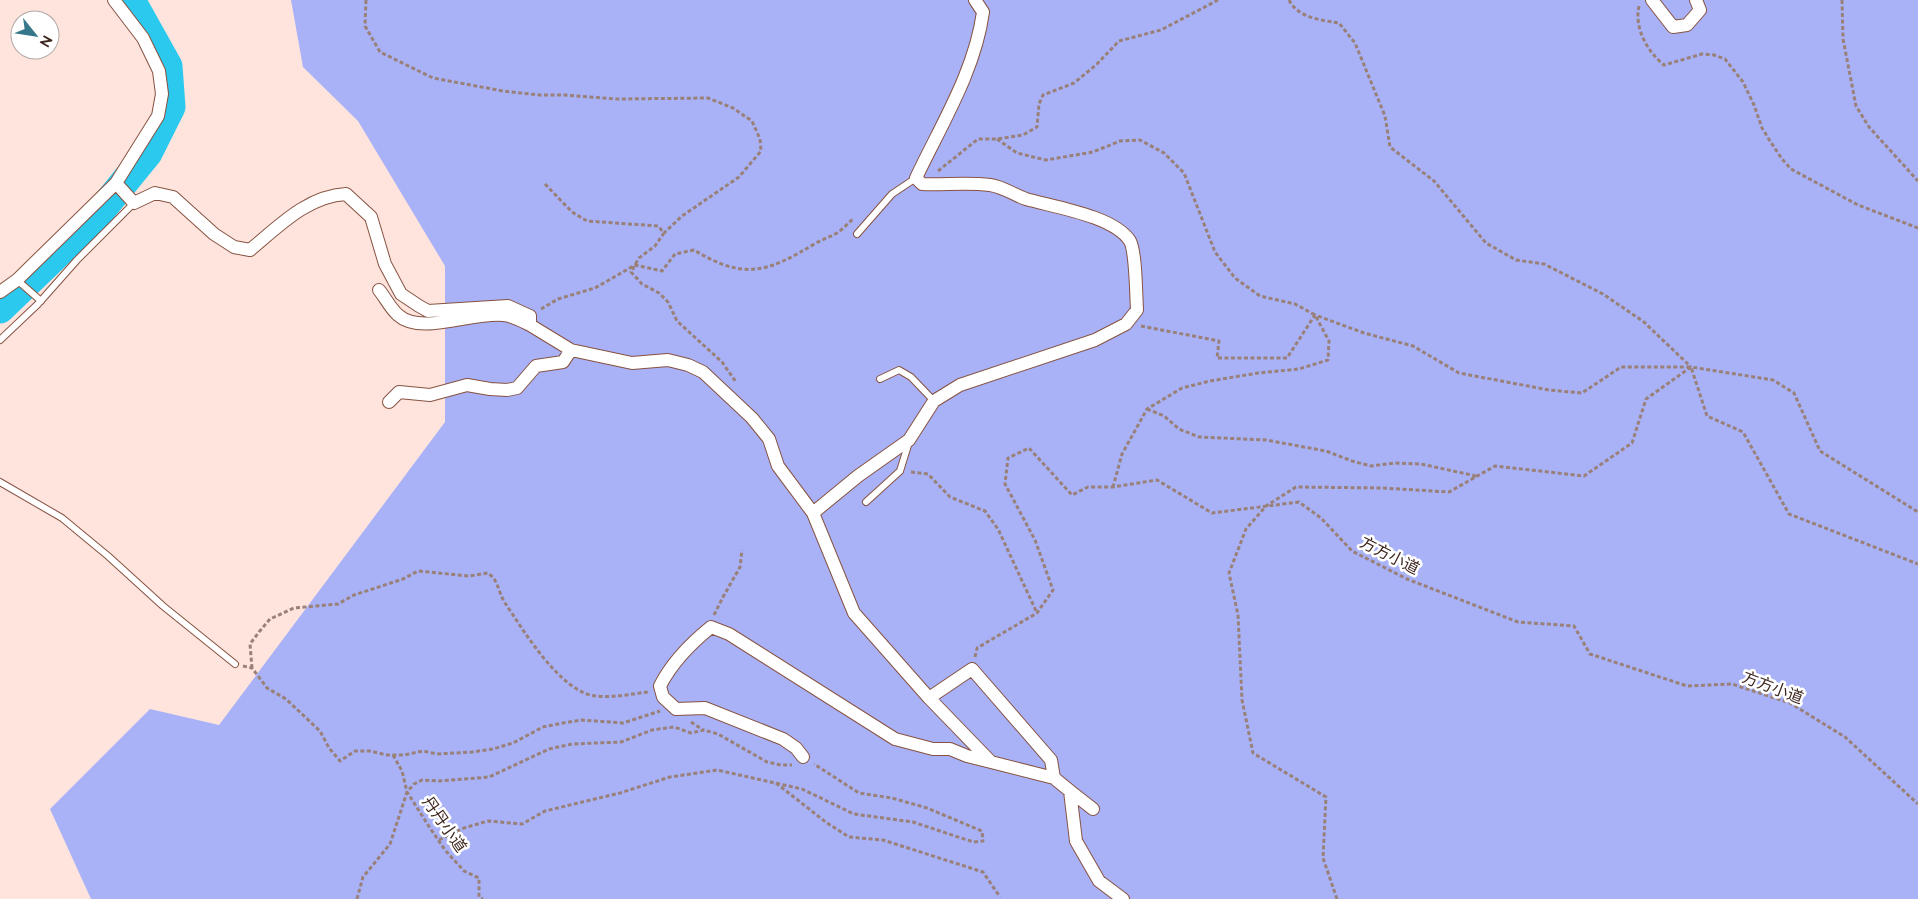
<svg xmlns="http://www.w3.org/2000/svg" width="1918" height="899" font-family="Raleway,'Noto Sans SC',sans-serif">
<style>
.forest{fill:#a9b2f7}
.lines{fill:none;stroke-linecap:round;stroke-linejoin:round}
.river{stroke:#2ac9ed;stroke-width:29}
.service-casing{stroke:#875241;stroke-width:8}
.minor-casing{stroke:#875241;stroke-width:14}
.path{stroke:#998079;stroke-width:3;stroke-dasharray:4 2.5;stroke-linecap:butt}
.service{stroke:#fff;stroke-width:6}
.minor{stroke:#fff;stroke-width:12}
.labels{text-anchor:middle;stroke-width:5;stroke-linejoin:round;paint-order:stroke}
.street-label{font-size:16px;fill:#3f2720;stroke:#fff}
</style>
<rect width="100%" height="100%" fill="#fee4dc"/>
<path class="forest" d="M 291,0 L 1918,0 L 1918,899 L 91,899 L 50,809 L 150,709 L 219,725 L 445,422 L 445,266 L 358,121 L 303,67 Z"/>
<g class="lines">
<path class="river" d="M 0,309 L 95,218 L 148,153 L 171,107 L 168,66 L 131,0"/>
<g class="service-casing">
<path id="service" d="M 857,234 L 892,194 L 916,178
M 17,280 L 41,301
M 0,340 L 38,304 L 77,260 L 134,203
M 880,379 L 899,370 L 911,377 L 934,401
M 0,482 L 62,518 L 108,556 L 163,606 L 235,664
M 866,502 L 900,471 L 909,442"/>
</g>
<g class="minor-casing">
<path id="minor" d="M 1652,0 L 1673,27 L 1687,25 L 1700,10 L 1696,0
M 116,183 L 134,203 L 155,193 L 173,197 L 214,234 L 234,247 L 250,250 C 278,227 307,196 346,194 L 371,217 L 385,264 L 401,294 L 419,306 L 428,311 L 508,306 L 530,316 L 530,325 C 522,321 513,316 504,315 C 474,311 421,336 398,315 C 390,308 385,297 379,290
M 0,292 L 17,280 L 116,183 L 158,116 L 162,94 L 159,71 L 143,38 L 114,0
M 571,350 L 632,363 L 668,360 L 688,365 L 703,372 L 752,418 L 769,439 L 778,466 L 813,513 L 858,476 L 909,440 L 934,401 L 960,385 L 1095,340 L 1126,324 L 1137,310 C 1136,295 1136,252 1130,241 C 1114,216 1054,207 1026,199 C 1014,195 1004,187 990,185 C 968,182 944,185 922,184 L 916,178 C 941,125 975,71 983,12 L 975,0
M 389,402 L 399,392 L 430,395 L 467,385 L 490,389 L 507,390 L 517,388 L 536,366 L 563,362 L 571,350 L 530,325
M 813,513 L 854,613 L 929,698 L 991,762 L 1054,778 L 1070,791 L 1076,841 L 1099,881 L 1123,899
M 929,698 L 972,669 L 1051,760 L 1054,778
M 803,757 L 796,748 L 783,739 L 705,708 L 676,709 L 663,697 L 660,686 C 672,662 690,644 711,627 L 729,634 L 895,739 L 933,749 L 950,749 L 967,756 L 991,762
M 1070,791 L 1093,809"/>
</g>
<path class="path" d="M 366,0 L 365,26 L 380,52 L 433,78 L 503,91 L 539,95 L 565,95 L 617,99 L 708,98 L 733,108 L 752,121 L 760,139 L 761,151 L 739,177 L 682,216 L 664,233
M 1289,0 C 1298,18 1321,20 1339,23 L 1355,43 L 1385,116 L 1390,147 L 1434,181 L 1486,243 L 1516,260 L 1544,264 L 1603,294 L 1644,322 L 1691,367
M 1842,0 L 1843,39 L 1856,106 L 1869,127 L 1918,181
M 1639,6 C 1634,28 1647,51 1664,65 L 1702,54 L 1714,55 L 1725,59 L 1743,82 L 1754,105 L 1762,128 L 1770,141 L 1782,159 L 1791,169 L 1858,205 L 1918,228
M 997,139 L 1017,153 L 1046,160 L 1093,152 L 1120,141 L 1140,140 L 1164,153 L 1184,173 L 1215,252 L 1235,278 L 1260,296 L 1295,304 L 1315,315 L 1329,341 L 1328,360 L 1299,369 L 1258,373 L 1210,381 L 1182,388 L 1147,409 L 1122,454 L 1113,487
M 938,171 L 978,139 L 997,139 L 1023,135 L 1037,127 L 1039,104 L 1043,95 L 1074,83 L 1096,65 L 1119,41 L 1161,30 L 1218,0
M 545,184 L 572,212 L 587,221 L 658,226 L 664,233 L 655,246 L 639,258 L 631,272 L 642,284 L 659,293 L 668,302 L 677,321 L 722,362 L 736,382
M 541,309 L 558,299 L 595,288 L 635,265 L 662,271 L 675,254 L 694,250 C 745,281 768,272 816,243 C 823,239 830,237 837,233 C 842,230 847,224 852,220 L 855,220
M 1141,326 L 1219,341 L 1217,358 L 1287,358 L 1315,315 L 1364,333 L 1413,346 L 1459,373 L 1549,390 L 1582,393 L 1621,367 L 1691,367 L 1707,416 L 1743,432 L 1789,514 L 1918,564
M 1147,409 L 1164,416 L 1179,429 L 1199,437 L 1266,440 L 1326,451 L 1352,461 L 1371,466 L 1395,463 L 1421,464 L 1476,476
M 911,472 L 928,474 L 950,497 L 985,511 L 998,529 L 1037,613
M 714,615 L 723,597 L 740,567 L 742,550
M 975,657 L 977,648 L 1037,613 L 1053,590 L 1035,540 L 1005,484 L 1008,458 L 1029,448 L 1072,495 L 1088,487 L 1113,487 L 1157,480 L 1212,513 L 1299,502 L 1321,518 L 1352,551 L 1407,579 L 1518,622 L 1574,626 L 1590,654 L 1687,686 L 1732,684 L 1790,703 L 1845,737 L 1918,804
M 243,666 L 252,668 L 267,688 L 286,699 L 320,731 L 329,748 L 340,761 L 355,751 L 370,751 L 387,755 L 404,755 L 423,751 L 437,754 L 472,752 L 493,749 L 513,743 L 543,727 L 563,723 L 582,720 L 623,723 L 660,711
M 252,668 L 250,644 L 259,632 L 270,619 L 294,608 L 338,604 L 354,595 L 403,579 L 418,571 L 469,576 L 488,573 C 499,581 498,592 505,603 C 524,631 556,685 590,695 C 609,699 630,694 648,692
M 691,722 L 703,730
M 393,755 L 402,771 L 407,792 L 430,828 L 445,850 L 464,871 L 479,878 L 479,897 L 483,899
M 776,783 L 827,823 L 849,837 L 883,840 L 983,872 L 1000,897
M 439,840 L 464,828 L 488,821 L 522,824 L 545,811 L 620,793 L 670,777 L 717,770 L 802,789 L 854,814 L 913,822 L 961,838 L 974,842 L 983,841 L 982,831 L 927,808 L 892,798 L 859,793 L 814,764
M 357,899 L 363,877 L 390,844 L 407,792 L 414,784 L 422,780 L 439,781 L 489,777 L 549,749 L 572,744 L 621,742 L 652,730 L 674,727 L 691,733 L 704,730 L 718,734 L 767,762 L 781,765 L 792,765
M 1337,899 L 1323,858 L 1326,797 L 1253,753 L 1242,700 L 1238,615 L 1229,573 L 1246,529 L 1266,506 L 1296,487 L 1383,488 L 1449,492 L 1495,466 L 1584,476 L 1632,443 L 1646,399 L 1691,367 L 1773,380 L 1794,393 L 1820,451 L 1918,512"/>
<use href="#service" class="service"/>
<use href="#minor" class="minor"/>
</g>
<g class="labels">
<g class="street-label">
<text transform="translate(1390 555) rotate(27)" y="6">方方小道</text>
<text transform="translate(1773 687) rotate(21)" y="6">方方小道</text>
<text transform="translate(445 824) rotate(55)" y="6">丹丹小道</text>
</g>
</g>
<g transform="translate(35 35) rotate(120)"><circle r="24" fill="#ffffff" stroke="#b2a9a6"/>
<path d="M0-4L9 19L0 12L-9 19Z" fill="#36788a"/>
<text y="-8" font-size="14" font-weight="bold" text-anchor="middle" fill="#3f2720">N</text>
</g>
</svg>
